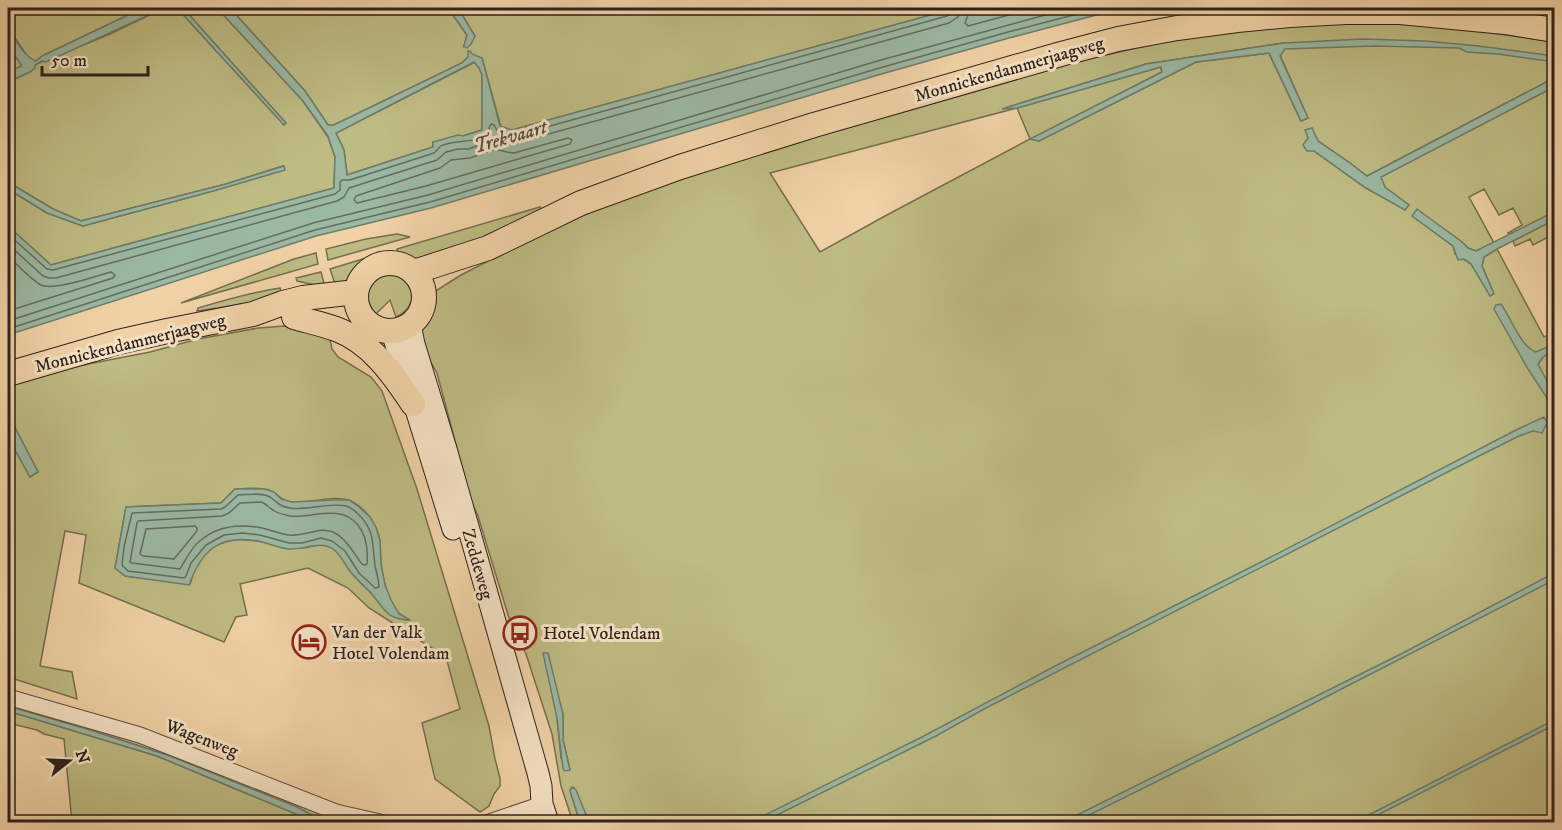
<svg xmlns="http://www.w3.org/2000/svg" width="1562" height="830" font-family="'IM FELL DW Pica',serif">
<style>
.green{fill:#bebb83;stroke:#766e50;stroke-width:1.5;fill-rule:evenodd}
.water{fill:#9bb8a2;stroke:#6f7c6c;stroke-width:1.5;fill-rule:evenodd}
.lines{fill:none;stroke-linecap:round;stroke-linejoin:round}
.shore{stroke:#646d5f;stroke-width:1.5}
.minor-casing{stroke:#5e4e3e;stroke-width:17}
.secondary-casing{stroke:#2d221c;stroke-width:23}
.primary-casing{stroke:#2d221c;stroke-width:26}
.minor{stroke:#f5e2c5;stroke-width:15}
.secondary{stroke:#f5e2c5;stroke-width:21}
.primary{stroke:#f0d2a6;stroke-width:24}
.labels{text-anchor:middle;stroke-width:6;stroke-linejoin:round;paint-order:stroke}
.street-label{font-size:18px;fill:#2d221c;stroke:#f5e2c5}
.poi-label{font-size:18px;fill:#2d221c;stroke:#f5e2c5;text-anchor:start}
.water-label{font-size:20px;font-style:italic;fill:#4e4f44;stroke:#f5e2c5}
</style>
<rect width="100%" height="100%" fill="#f0d2a6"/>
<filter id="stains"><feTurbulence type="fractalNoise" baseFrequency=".00333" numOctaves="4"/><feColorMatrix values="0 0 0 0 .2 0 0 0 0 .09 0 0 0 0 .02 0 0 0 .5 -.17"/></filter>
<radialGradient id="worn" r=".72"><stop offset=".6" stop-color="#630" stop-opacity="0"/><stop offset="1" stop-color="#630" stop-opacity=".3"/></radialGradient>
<path class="green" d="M 8,8 L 143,8 L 42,56 L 37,61 L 34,61 L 28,57 L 8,28 Z
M 164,8 L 177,8 L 284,125 L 286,123 L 191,17 L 185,8 L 217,8 L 303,101 L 328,137 L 335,157 L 334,188 L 51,265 L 8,226 L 8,189 L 47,213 L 83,226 L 213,191 L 284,170 L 283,166 L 226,184 L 81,221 L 53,209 L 8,182 L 8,82 L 30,72 L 34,65 L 110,34 Z
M 230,8 L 448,8 L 467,35 L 464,46 L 475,36 L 458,8 L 956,8 L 512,130 L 501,127 L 482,58 L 468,57 L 462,63 L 334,125 L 328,125 L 305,91 Z
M 1339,24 C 1357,24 1376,23 1394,24 C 1448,26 1501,34 1554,42 L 1554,78 L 1367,176 L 1350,163 L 1318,141 L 1314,151 L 1366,188 L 1405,209 L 1409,205 L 1384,187 L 1380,177 L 1554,87 L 1554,212 L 1509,235 L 1508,233 L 1522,225 L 1513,208 L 1499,215 L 1484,189 L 1469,197 L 1494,243 L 1476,251 L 1468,248 L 1462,242 L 1417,210 L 1413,216 L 1453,246 L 1455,254 L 1471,264 L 1494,294 L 1482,266 L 1484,257 L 1497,249 L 1544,337 L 1548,335 L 1552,346 L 1528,358 L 1553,403 L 1538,364 L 1543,357 L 1554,350 L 1554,822 L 589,822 L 574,788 L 571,794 L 580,822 L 573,822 L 561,786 L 552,734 L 526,654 L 509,618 L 478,516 L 471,501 L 437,373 L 418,340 L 418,326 L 425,315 L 430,299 L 437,290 L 461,275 L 570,219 L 634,193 L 742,158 L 1058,66 L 1189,36 L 1260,28 ZM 1284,43 L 1280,55 L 1308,118 L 1301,121 L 1269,53 L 1196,62 L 1039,141 L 1031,139 L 1162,72 L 1160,67 L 1017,108 L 1005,108 L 1146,64 ZM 1017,108 L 1030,139 L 885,216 L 820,252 L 770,173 ZM 563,714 L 563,740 L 570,770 L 561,758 L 557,718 Z
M 8,40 L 15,50 L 13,53 L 22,66 L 8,72 Z
M 475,62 L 479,68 L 482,75 L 482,130 L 463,136 L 433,142 L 433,147 L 347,175 L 344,150 L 336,133 Z
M 540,207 L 542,212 L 480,243 L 414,263 L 399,256 L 397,249 Z
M 1554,220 L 1554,234 L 1533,245 L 1530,239 L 1515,246 L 1513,241 Z
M 397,234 L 410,237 L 328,260 L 326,249 L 366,239 Z
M 316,253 L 318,264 L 181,303 L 294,259 Z
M 363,259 L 366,264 L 351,281 L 336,287 L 330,269 Z
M 321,272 L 325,287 L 297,281 L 296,278 Z
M 392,273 C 416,280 420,306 396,317 L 390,300 L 376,314 C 360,295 369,277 392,273 Z
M 280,288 L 282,298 L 197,311 L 198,308 C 225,300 252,292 280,288 Z
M 284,326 L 307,329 L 329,334 L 332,349 L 338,357 L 371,377 L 382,391 L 417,489 L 489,726 L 495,759 L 500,778 L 500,786 L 494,794 L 489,806 L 480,812 L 435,779 L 422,723 L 460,709 L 446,657 L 369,608 L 348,588 L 308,568 L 240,584 L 247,615 L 236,617 L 224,642 L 79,583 L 86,535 L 65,531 L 40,666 L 72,672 L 77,699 L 8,677 L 8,437 L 30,477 L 38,472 L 8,414 L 8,385 L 78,366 L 150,352 L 198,339 L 258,328 ZM 235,489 C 246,489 261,486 271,491 C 279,495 282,501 291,502 C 309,504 334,494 351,501 C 366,508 377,525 380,541 C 381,549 380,557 381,564 C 383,580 388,599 398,612 C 401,615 405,617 409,620 C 388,620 382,605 370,592 C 362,584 354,577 348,568 C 343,561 340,552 331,547 C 320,541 311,549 300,548 C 262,545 220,523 196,567 C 193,572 192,579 190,584 L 125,576 L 115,568 L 126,507 L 221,503 Z
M 8,701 L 90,724 L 364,822 L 324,822 L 297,807 L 170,756 L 90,730 L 8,706 Z
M 8,711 L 157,756 L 303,817 L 313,822 L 303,822 L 295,818 L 293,822 L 233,819 L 221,822 L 72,822 L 64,739 L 44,734 L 37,730 L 8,723 Z"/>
<path class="water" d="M 143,8 L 164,8 L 46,62 L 42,61 L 35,65 L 35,68 L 30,72 L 8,82 L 8,72 L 22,66 L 13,53 L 15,50 L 8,40 L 8,28 C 15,39 24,57 36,61 L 42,56 Z
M 177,8 L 185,8 L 191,17 L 286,123 L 284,125 Z
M 217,8 L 230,8 L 305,91 L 328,125 L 334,125 L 462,63 L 468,57 L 468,51 L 470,51 L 472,54 L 482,58 L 500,126 L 512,130 L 956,8 L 1123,8 L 1009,38 L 885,73 L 431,208 L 316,236 L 8,335 L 8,226 L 51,265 L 334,188 L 335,157 L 328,136 L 303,101 ZM 474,62 L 479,68 L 482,75 L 482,130 L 463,136 L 458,135 L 433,142 L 433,147 L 347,175 L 344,150 L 336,133 Z
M 448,8 L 458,8 L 475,36 L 471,44 L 467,48 L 464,46 L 467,35 Z
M 1362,39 L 1425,41 L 1479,46 L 1554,56 L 1554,62 L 1498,54 L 1467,52 L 1459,48 L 1374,46 L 1285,49 L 1280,56 L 1308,118 L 1301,121 L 1269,53 L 1196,62 L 1039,141 L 1030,139 L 1162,72 L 1161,67 L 1017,108 L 1002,109 L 1146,64 L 1284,43 Z
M 1554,78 L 1554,87 L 1381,177 L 1385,187 L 1409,205 L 1405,210 L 1366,188 L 1314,151 L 1307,151 L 1303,145 L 1308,138 L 1305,130 L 1312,128 L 1318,141 L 1350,163 L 1367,176 Z
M 284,166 L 285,170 L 213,191 L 83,226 L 47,213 L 8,189 L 8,182 L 53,209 L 81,221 L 226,184 Z
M 1417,209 L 1462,242 L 1468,248 L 1476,251 L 1554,212 L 1554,220 L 1497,249 L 1484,257 L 1482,266 L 1494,294 L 1490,296 L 1471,264 L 1464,259 L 1458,260 L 1453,246 L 1412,216 Z
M 1501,304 C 1511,318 1521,347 1536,352 L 1554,344 L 1554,350 L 1543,357 L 1538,364 L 1554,394 L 1554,415 L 1549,401 L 1528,369 L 1494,309 L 1496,305 Z
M 8,414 L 38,472 L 30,477 L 8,437 Z
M 1544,417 L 1547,423 L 1542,433 L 1533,431 L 1519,436 L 1475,458 L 984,709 L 936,736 L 763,822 L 751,822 L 922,737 L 1057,665 L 1269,558 L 1518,429 Z
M 235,489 L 264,489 L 274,492 L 281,499 L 292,502 L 334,500 L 349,500 L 359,507 L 370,517 L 376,527 L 380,541 L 381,564 L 385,585 L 391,600 L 399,614 L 410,620 C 385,619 386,610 371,593 C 364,585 356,579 349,570 C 344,563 341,555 333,549 C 320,540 304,550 289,549 C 278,548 268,543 258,541 C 219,534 202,550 189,585 L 125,576 L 115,568 L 126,507 L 221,503 Z
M 1554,573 L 1554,580 L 1283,719 L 1075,822 L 1063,822 L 1401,654 Z
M 543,653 L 548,653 L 563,714 L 563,740 L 570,770 L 565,771 L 563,769 L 557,718 Z
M 8,706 L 90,730 L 170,756 L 297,807 L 324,822 L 313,822 L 303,817 L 157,756 L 8,711 Z
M 1554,720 L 1554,725 L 1364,822 L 1355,822 Z
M 572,787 L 576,790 L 589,822 L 580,822 L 571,794 L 570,790 Z"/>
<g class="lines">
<path class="shore" d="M 969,8 L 968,15 L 965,23 L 968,26 L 1035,8
M 568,138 L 572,140 L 570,144 L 426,186 L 357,203 L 354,200 L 356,196 L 440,168 L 451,160 L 470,158 L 495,149 L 507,152 L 514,153 Z
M 8,234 L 47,269 L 53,270 L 335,194 L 340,190 L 340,182 L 342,180 L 350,180 L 434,153 C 437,151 438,148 441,146 C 451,139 481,144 487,133 C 489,130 489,127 491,124 L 494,125 L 498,132 L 514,136 L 947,16 L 951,13 L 952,8
M 8,244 L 43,276 L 49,278 L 56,278 L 337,201 L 344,197 L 349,188 L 437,160 L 446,152 L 458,149 L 468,149 L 486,143 L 493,139 L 509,144 L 516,143 L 949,23 L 958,17 L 960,8
M 8,256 C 18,265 29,278 41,285 C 55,291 95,276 111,272 L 115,275 L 113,278 L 8,311
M 8,321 L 313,223 L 428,195 L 881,60 L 1071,8
M 8,329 L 315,230 L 430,202 L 883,67 L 1008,32 L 1100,8
M 238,495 C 248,495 262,492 270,497 C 279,503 278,506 290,508 C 308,511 328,502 346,506 C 350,507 355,511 358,514 C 375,530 372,543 375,565 C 376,572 379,580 379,587 L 375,588 L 359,573 L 345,551 L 332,541 L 321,538 L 302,543 L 289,543 L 260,535 L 242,533 L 224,535 L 206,545 L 191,563 L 186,576 L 184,578 L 128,571 L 122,565 L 124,547 L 132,513 L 221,509 L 225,507 Z
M 261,502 C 267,504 268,507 273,510 C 277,513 285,515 290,516 C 313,518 340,504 357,524 C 367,535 368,550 367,564 L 365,565 L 362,564 C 351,550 341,526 317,531 C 307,533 299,536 289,535 C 280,534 271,530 262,528 C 241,524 219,525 201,540 C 191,547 186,560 180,569 L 132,563 L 130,562 L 137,523 L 138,521 L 222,516 L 229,513 L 240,503 Z
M 195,526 L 197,528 L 197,531 L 174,559 L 143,556 L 140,554 L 146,529 Z"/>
<g class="minor-casing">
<path id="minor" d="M 8,697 L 140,735 L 336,812 L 380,822
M 489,822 L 542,804"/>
</g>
<g class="secondary-casing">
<path id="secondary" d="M 410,325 L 414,344 L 446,449 L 538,773 L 541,786 L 542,804 L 548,822
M 392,332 L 453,529"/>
</g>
<g class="primary-casing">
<path id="primary" d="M356 297a34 34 0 1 1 68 0a34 34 0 1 1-68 0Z
M 414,272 L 488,248 L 581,203 L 680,167 L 814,125 L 1061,54 L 1118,39 L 1177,28 L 1237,20 L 1290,15 L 1346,12 L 1400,12 L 1505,22 L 1554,30
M 294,317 C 308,321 322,324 336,329 C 371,342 393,374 413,404
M 8,374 L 118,342 L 167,331 L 253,314 L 283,303 L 303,298 L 356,292"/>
</g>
<use href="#minor" class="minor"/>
<use href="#secondary" class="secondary"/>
<use href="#primary" class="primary"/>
</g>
<defs>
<g id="bus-ring" transform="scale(1.725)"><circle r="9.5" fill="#f5e2c5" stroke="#8f2418" stroke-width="1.5"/><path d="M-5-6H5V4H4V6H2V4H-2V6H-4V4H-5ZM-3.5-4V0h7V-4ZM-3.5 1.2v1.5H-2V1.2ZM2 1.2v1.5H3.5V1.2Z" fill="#8f2418"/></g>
<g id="hotel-ring" transform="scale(1.725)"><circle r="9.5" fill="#f5e2c5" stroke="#8f2418" stroke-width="1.5"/><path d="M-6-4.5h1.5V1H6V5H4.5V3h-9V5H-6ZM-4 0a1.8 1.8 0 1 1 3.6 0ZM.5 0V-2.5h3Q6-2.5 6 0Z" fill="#8f2418"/></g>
</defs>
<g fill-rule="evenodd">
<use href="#bus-ring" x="520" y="633"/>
<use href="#hotel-ring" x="309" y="642"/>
</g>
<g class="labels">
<g class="street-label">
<text transform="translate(1009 69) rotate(-16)" y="6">Monnickendammerjaagweg</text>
<text transform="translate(130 343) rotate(-14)" y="6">Monnickendammerjaagweg</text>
<text transform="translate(478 564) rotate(74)" y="6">Zeddeweg</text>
<text transform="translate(202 738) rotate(21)" y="6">Wagenweg</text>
</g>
<g class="poi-label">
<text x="332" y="638">Van der Valk<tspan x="332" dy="21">Hotel Volendam</tspan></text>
<text x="543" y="639">Hotel Volendam</text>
</g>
<g class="water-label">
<text transform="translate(510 136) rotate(-16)" y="7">Trekvaart</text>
</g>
</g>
<rect width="1562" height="830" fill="none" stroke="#f0d2a6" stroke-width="30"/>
<rect x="9" y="9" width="1544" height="812" fill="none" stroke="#2d221c" stroke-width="3"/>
<rect x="15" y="15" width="1532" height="800" fill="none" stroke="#2d221c" stroke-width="1.5"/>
<g transform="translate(69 761) rotate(72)" stroke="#f5e2c5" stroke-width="4.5" paint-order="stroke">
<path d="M0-4.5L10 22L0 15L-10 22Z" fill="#2d221c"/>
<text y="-9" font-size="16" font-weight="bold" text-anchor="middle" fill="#2d221c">N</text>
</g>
<path d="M42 66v9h106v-9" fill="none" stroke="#2d221c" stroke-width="3"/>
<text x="51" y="66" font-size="18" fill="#2d221c" stroke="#f5e2c5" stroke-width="4.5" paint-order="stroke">50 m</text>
<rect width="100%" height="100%" filter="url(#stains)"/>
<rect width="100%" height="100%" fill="url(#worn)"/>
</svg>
